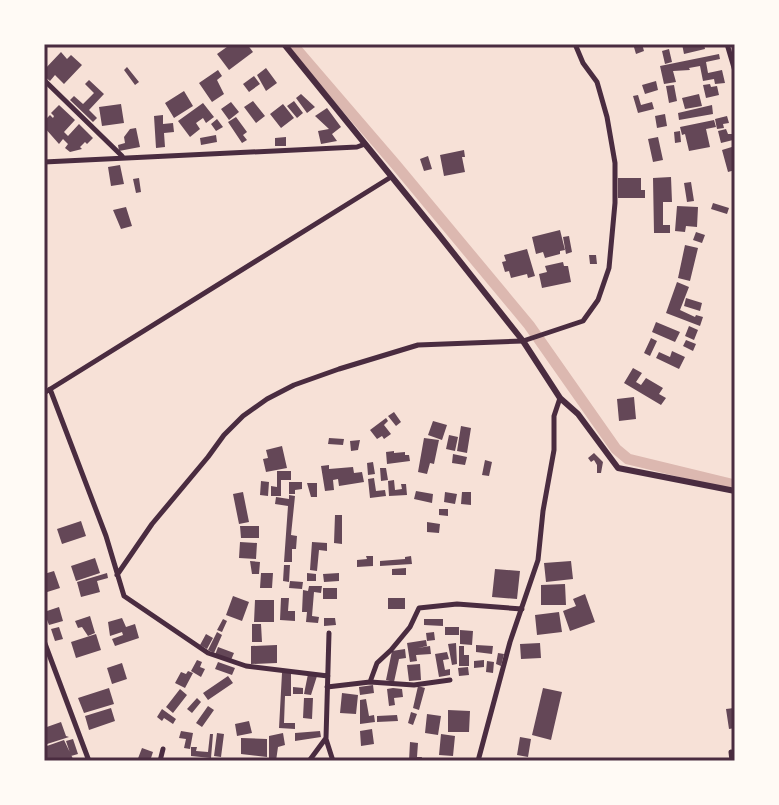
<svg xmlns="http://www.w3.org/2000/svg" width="779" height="805" font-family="Jost,sans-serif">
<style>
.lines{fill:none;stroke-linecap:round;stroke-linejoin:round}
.canal{stroke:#dcb8b0;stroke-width:11}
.building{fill:#644757}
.minor{stroke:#4a2c40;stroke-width:5}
.tertiary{stroke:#4a2c40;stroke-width:6}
.neatline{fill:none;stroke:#4a2c40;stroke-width:3}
</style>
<rect width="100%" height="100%" fill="#f7e1d7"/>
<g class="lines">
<path class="canal" d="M 292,44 L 396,165 L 529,325 L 616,449 L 628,459 L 735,485"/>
</g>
<path class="building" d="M 231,44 L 247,44 L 253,52 L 229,70 L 217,54 Z
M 633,44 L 642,44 L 644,51 L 636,54 Z
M 682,44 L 704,44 L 705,49 L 684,54 Z
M 669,49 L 672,62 L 665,64 L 662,51 Z
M 61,52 L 67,59 L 71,55 L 82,65 L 64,84 L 55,75 L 50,81 L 44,76 L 44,70 Z
M 719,54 L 720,59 L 706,62 L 708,73 L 722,70 L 725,83 L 715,84 L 714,79 L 703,81 L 700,66 L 689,68 L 690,70 L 673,71 L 676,82 L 664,84 L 660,66 Z
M 127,67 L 139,82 L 135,85 L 124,70 Z
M 266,68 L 277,83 L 266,91 L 257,75 Z
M 218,70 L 222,76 L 217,80 L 224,94 L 212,102 L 199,83 Z
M 254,76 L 260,84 L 249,92 L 243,84 Z
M 89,80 L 104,94 L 89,110 L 97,118 L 93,122 L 70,100 L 74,96 L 83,104 L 94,93 L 85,84 Z
M 656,81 L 658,90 L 645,94 L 642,85 Z
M 710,84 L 711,87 L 717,86 L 719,95 L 706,98 L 703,85 Z
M 674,85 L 677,101 L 669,103 L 666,86 Z
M 184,91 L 193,106 L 174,118 L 165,103 Z
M 301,94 L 315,107 L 307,113 L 296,98 Z
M 699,94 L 702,106 L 685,109 L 682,98 Z
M 638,95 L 641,105 L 652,102 L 654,109 L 638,113 L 633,96 Z
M 253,101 L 265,116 L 256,123 L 244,107 Z
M 294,101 L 303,113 L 297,118 L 287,106 Z
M 231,102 L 239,112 L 229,120 L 221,109 Z
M 203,103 L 214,117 L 206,123 L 203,118 L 196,123 L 200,129 L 190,137 L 178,121 Z
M 121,104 L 124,123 L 102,126 L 99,107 Z
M 283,104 L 294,118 L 281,128 L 270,114 Z
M 59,105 L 75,120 L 64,132 L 68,136 L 79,124 L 93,138 L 87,144 L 85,142 L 80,147 L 82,149 L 70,152 L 65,148 L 68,144 L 63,139 L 59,144 L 44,127 L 44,121 L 50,115 L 53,118 L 54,116 L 51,113 Z
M 712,105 L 713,114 L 679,120 L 678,113 Z
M 327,108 L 341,127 L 332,134 L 337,141 L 321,144 L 318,131 L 329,129 L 315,116 Z
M 665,114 L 667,126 L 657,128 L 655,116 Z
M 163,115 L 163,124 L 173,123 L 174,132 L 164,133 L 165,147 L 156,148 L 154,116 Z
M 727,116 L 729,123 L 723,124 L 724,128 L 717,129 L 715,119 Z
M 236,117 L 247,132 L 243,135 L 247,140 L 242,143 L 228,122 Z
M 217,119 L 223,127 L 216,131 L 211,124 Z
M 714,120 L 716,127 L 706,129 L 710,147 L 689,151 L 685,134 L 682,135 L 680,127 Z
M 136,128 L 140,147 L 119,151 L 118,145 L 125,143 L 124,137 L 130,129 Z
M 726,129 L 728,134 L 732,134 L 733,140 L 721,143 L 718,131 Z
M 680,131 L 681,142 L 675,143 L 674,132 Z
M 216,135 L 217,142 L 201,145 L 200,138 Z
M 286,137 L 286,146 L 275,146 L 275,138 Z
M 658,137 L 663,160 L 653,162 L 648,139 Z
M 735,146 L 735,170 L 728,172 L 722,150 Z
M 464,150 L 465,157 L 462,157 L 465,172 L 444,176 L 440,155 Z
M 428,156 L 432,169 L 424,171 L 420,159 Z
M 120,165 L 124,184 L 111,186 L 108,167 Z
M 671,177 L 672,202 L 663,202 L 663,225 L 670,225 L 670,233 L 654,233 L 653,178 Z
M 139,178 L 141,192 L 136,193 L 133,179 Z
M 618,178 L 641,178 L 641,190 L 645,190 L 645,198 L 618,198 Z
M 691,182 L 694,201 L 687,202 L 684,183 Z
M 713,203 L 729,208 L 727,214 L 711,209 Z
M 677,206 L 698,207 L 697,227 L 686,226 L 685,232 L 675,231 Z
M 126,207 L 132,226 L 121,229 L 113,210 Z
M 560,230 L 565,250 L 560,251 L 560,254 L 545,258 L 543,252 L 536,254 L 532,237 Z
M 696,232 L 705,235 L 702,243 L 693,240 Z
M 569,236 L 572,252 L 566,254 L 563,237 Z
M 685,245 L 698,248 L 690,281 L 678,278 Z
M 527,249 L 535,276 L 528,278 L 527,274 L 511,278 L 509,271 L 505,272 L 502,262 L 506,261 L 504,255 Z
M 589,255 L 596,255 L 597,264 L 590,264 Z
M 563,262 L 564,266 L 568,266 L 571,282 L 542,288 L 539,274 L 547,272 L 545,266 Z
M 677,282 L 689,287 L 680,310 L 695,317 L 696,315 L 703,317 L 700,326 L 666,313 Z
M 686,298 L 702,303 L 700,311 L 684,306 Z
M 656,322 L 680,332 L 675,342 L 652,332 Z
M 689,326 L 698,330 L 694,340 L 685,336 Z
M 651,338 L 657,341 L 650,356 L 644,353 Z
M 686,340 L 696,344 L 693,351 L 683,346 Z
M 672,351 L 685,357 L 679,369 L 656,358 L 659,352 L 670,357 Z
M 633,368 L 642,373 L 636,382 L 641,385 L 646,378 L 663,388 L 659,394 L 666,398 L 661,405 L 624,383 Z
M 634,397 L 636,419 L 619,421 L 617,399 Z
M 394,412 L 401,422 L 396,426 L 388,416 Z
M 386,418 L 388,421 L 384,425 L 391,434 L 384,439 L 382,436 L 377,439 L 370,430 Z
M 433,421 L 447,425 L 442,440 L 428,435 Z
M 461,426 L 471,428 L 467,453 L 457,451 Z
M 449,435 L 458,437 L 455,451 L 446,449 Z
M 329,438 L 344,439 L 343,445 L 328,444 Z
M 424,438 L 439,440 L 434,464 L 430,463 L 427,474 L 418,472 Z
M 360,440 L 358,450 L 351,451 L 350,441 Z
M 282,446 L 287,468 L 266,472 L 263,459 L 268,458 L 266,450 Z
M 394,451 L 394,453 L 405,452 L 405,455 L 409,455 L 410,461 L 387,464 L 386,452 Z
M 594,453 L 603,462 L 601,473 L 597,473 L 597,465 L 594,460 L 591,462 L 588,458 Z
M 453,454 L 467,457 L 465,465 L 452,463 Z
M 485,460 L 492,462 L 489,476 L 482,475 Z
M 373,462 L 375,474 L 368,475 L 367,463 Z
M 329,465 L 329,469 L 353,467 L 354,473 L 362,472 L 364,482 L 339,486 L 338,479 L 333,480 L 334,490 L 325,491 L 321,466 Z
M 380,468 L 386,468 L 388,480 L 381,481 Z
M 277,471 L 291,471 L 291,480 L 281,480 L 281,496 L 271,496 L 271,486 L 277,487 Z
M 374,478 L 376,491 L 385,490 L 386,496 L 370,498 L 368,479 Z
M 394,480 L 395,490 L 402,489 L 401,484 L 406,484 L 407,495 L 389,496 L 388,481 Z
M 261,481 L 269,482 L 268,496 L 260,495 Z
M 289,482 L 302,482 L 302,489 L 295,490 L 295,494 L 289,494 Z
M 307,483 L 317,483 L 317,497 L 311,497 Z
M 416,491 L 433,494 L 432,503 L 414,499 Z
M 243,492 L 249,522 L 239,524 L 233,494 Z
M 445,492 L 457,494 L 455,504 L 444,502 Z
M 462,492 L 471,492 L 471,505 L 461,504 Z
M 289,495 L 295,496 L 291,535 L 297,536 L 296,549 L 292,549 L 292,562 L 284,562 L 288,506 L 275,504 L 276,497 L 289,499 Z
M 439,509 L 448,509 L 448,516 L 439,515 Z
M 335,515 L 342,515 L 342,544 L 334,543 Z
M 81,521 L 86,536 L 62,544 L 57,529 Z
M 427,522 L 440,524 L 439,533 L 427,532 Z
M 240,526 L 259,526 L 259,538 L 241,538 Z
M 240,542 L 257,543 L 256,559 L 239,558 Z
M 312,542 L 327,543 L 327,551 L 319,550 L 317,571 L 310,570 Z
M 366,556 L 373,556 L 373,566 L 357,567 L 357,560 L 367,559 Z
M 411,556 L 412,564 L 380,566 L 380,561 L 405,559 L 405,557 Z
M 95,558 L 100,573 L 76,581 L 71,566 Z
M 250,561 L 260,562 L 259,574 L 252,574 Z
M 571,561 L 573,579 L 546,582 L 544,563 Z
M 284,565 L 290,565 L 289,582 L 283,581 Z
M 406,568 L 406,575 L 392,575 L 392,569 Z
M 495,569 L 520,571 L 517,599 L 492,597 Z
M 54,571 L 60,588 L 44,593 L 44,574 Z
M 107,573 L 108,578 L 97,581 L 100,592 L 81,597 L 77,582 Z
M 261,573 L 273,573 L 272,588 L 260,588 Z
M 307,573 L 316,574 L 316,581 L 307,581 Z
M 339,573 L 339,581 L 324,582 L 323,574 Z
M 290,581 L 303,582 L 302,589 L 289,588 Z
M 565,584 L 566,605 L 541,605 L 541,585 Z
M 309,586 L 322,586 L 321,593 L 314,592 L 312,616 L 319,617 L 318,623 L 306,622 L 307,612 L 302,612 L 303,590 L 308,591 Z
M 323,588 L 337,588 L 337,599 L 323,599 Z
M 585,594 L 595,622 L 570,631 L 563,611 L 576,606 L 573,599 Z
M 233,596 L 249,602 L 242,621 L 226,615 Z
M 281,598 L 289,598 L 288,611 L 295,611 L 295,621 L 280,620 Z
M 388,598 L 405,598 L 405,609 L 388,609 Z
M 255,600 L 274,600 L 274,622 L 254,622 Z
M 59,607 L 63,621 L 49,625 L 44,612 Z
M 559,612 L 562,632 L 537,635 L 535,615 Z
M 90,616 L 95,633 L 88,636 L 82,627 L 78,628 L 75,621 Z
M 122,618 L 126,627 L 135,624 L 139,638 L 115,646 L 112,639 L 123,635 L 122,632 L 110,636 L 108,622 Z
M 324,618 L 335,618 L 336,625 L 324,626 Z
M 223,619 L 227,621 L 222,632 L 217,630 Z
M 424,619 L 443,619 L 443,626 L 424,625 Z
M 252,624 L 261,624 L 262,642 L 252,642 Z
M 59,627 L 63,639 L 55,641 L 51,629 Z
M 445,627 L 459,627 L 459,635 L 445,635 Z
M 460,630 L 473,631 L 472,645 L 460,644 Z
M 217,632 L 222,635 L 214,653 L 208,650 Z
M 434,632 L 435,640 L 427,641 L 426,633 Z
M 96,634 L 101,650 L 76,658 L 71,642 Z
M 206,634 L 213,638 L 207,649 L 200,645 Z
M 426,640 L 427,646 L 418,648 L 430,646 L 431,654 L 416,655 L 417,661 L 410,662 L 407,643 Z
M 456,643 L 457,664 L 452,665 L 448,644 Z
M 540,643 L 541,658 L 521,659 L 520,644 Z
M 277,645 L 277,663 L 251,664 L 251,646 Z
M 476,645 L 493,646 L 492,654 L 476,652 Z
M 459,646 L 464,646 L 464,655 L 469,655 L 469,666 L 459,666 Z
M 218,647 L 234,653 L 231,660 L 215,655 Z
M 405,649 L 406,658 L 399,659 L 394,682 L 386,680 L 392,651 Z
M 447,652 L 449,659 L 443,660 L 445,670 L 450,669 L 450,675 L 439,677 L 435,654 Z
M 498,653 L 504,654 L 501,666 L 496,664 Z
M 197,660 L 202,662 L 200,667 L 205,669 L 201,677 L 191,671 Z
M 484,660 L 484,667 L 474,668 L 474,661 Z
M 487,661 L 494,662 L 493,673 L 486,672 Z
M 218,662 L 235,668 L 232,675 L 215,669 Z
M 122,663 L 127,679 L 112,684 L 107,668 Z
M 420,664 L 421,680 L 409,681 L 407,665 Z
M 468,667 L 469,675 L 459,676 L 458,668 Z
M 188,671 L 193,673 L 185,688 L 175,683 L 181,672 L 186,674 Z
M 282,673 L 291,673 L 291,696 L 285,696 L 284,723 L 295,723 L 295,729 L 279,728 Z
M 308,674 L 317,676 L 311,695 L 304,694 Z
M 228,676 L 233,683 L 208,700 L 203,693 Z
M 373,685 L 374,693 L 360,695 L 359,687 Z
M 418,686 L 425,688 L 419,710 L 413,708 Z
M 293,687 L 303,688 L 303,694 L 293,694 Z
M 109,688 L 114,704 L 84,713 L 78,698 Z
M 393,688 L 402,689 L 403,697 L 394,698 L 395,705 L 389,706 L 387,689 Z
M 543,688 L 562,692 L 551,740 L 532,735 Z
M 180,689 L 187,695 L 173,713 L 166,707 Z
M 342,693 L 358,695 L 356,714 L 340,713 Z
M 197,698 L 201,702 L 192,713 L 187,709 Z
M 304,698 L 313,698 L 312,719 L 303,718 Z
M 366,699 L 369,716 L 374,715 L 375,722 L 360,724 L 360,700 Z
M 208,706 L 214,710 L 202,727 L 196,723 Z
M 111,708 L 115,721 L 89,730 L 85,716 Z
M 734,708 L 735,728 L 729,729 L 726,709 Z
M 162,709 L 176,719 L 173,724 L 164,718 L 162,721 L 157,717 Z
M 448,710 L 470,711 L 469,732 L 448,732 Z
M 411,712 L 417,714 L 413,725 L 408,723 Z
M 427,714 L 441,716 L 438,735 L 425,733 Z
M 397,715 L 398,721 L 377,722 L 377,716 Z
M 249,721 L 252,733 L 237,736 L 235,724 Z
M 61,722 L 66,736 L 69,737 L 44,745 L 44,728 Z
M 372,729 L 374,744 L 361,746 L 360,731 Z
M 181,731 L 193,733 L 190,749 L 184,748 L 186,739 L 179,738 Z
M 320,731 L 321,737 L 295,741 L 295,733 Z
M 217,733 L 224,734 L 221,757 L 214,756 Z
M 283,733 L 285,745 L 278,747 L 276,761 L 269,761 L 269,736 Z
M 210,734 L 213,734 L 211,758 L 191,756 L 191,747 L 197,747 L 196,751 L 208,752 Z
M 441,734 L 455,736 L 453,756 L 439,755 Z
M 520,737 L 531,739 L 528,757 L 517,755 Z
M 241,738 L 267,739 L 267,757 L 241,754 Z
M 73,739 L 78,754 L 71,756 L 66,741 Z
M 64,740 L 74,761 L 44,761 L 44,747 Z
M 410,742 L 418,743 L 417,757 L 422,757 L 421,761 L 409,761 Z
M 142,748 L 153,752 L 150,761 L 137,761 Z"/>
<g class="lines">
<path class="minor" d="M 727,44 L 735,71
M 44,80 L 122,156
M 44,162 L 357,147 L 365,144
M 50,389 L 106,536 L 124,596 L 208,653 L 246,666 L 328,676
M 44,393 L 391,177
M 117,575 L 152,524 L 208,457 L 224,435 L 243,416 L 267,399 L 294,385 L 339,369 L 418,345 L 523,341 L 583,321 L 598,300 L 609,268 L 615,203 L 615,163 L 607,117 L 597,82 L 583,63 L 575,44
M 44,641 L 89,761
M 370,682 L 414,685 L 450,680
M 327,687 L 370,682 L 377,663 L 391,650 L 410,627 L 419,608 L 457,604 L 522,609
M 326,739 L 333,761
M 731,752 L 732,761
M 160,761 L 163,749
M 309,761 L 326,738 L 329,633
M 478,761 L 510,642 L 538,560 L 543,511 L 554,450 L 554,416 L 560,398"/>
<path class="tertiary" d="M 284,44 L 439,235 L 523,341 L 560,398 L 578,414 L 618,468 L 735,491"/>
</g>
<rect width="779" height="805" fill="none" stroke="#fffaf5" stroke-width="92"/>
<rect x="46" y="46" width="687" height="713" class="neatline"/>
</svg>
